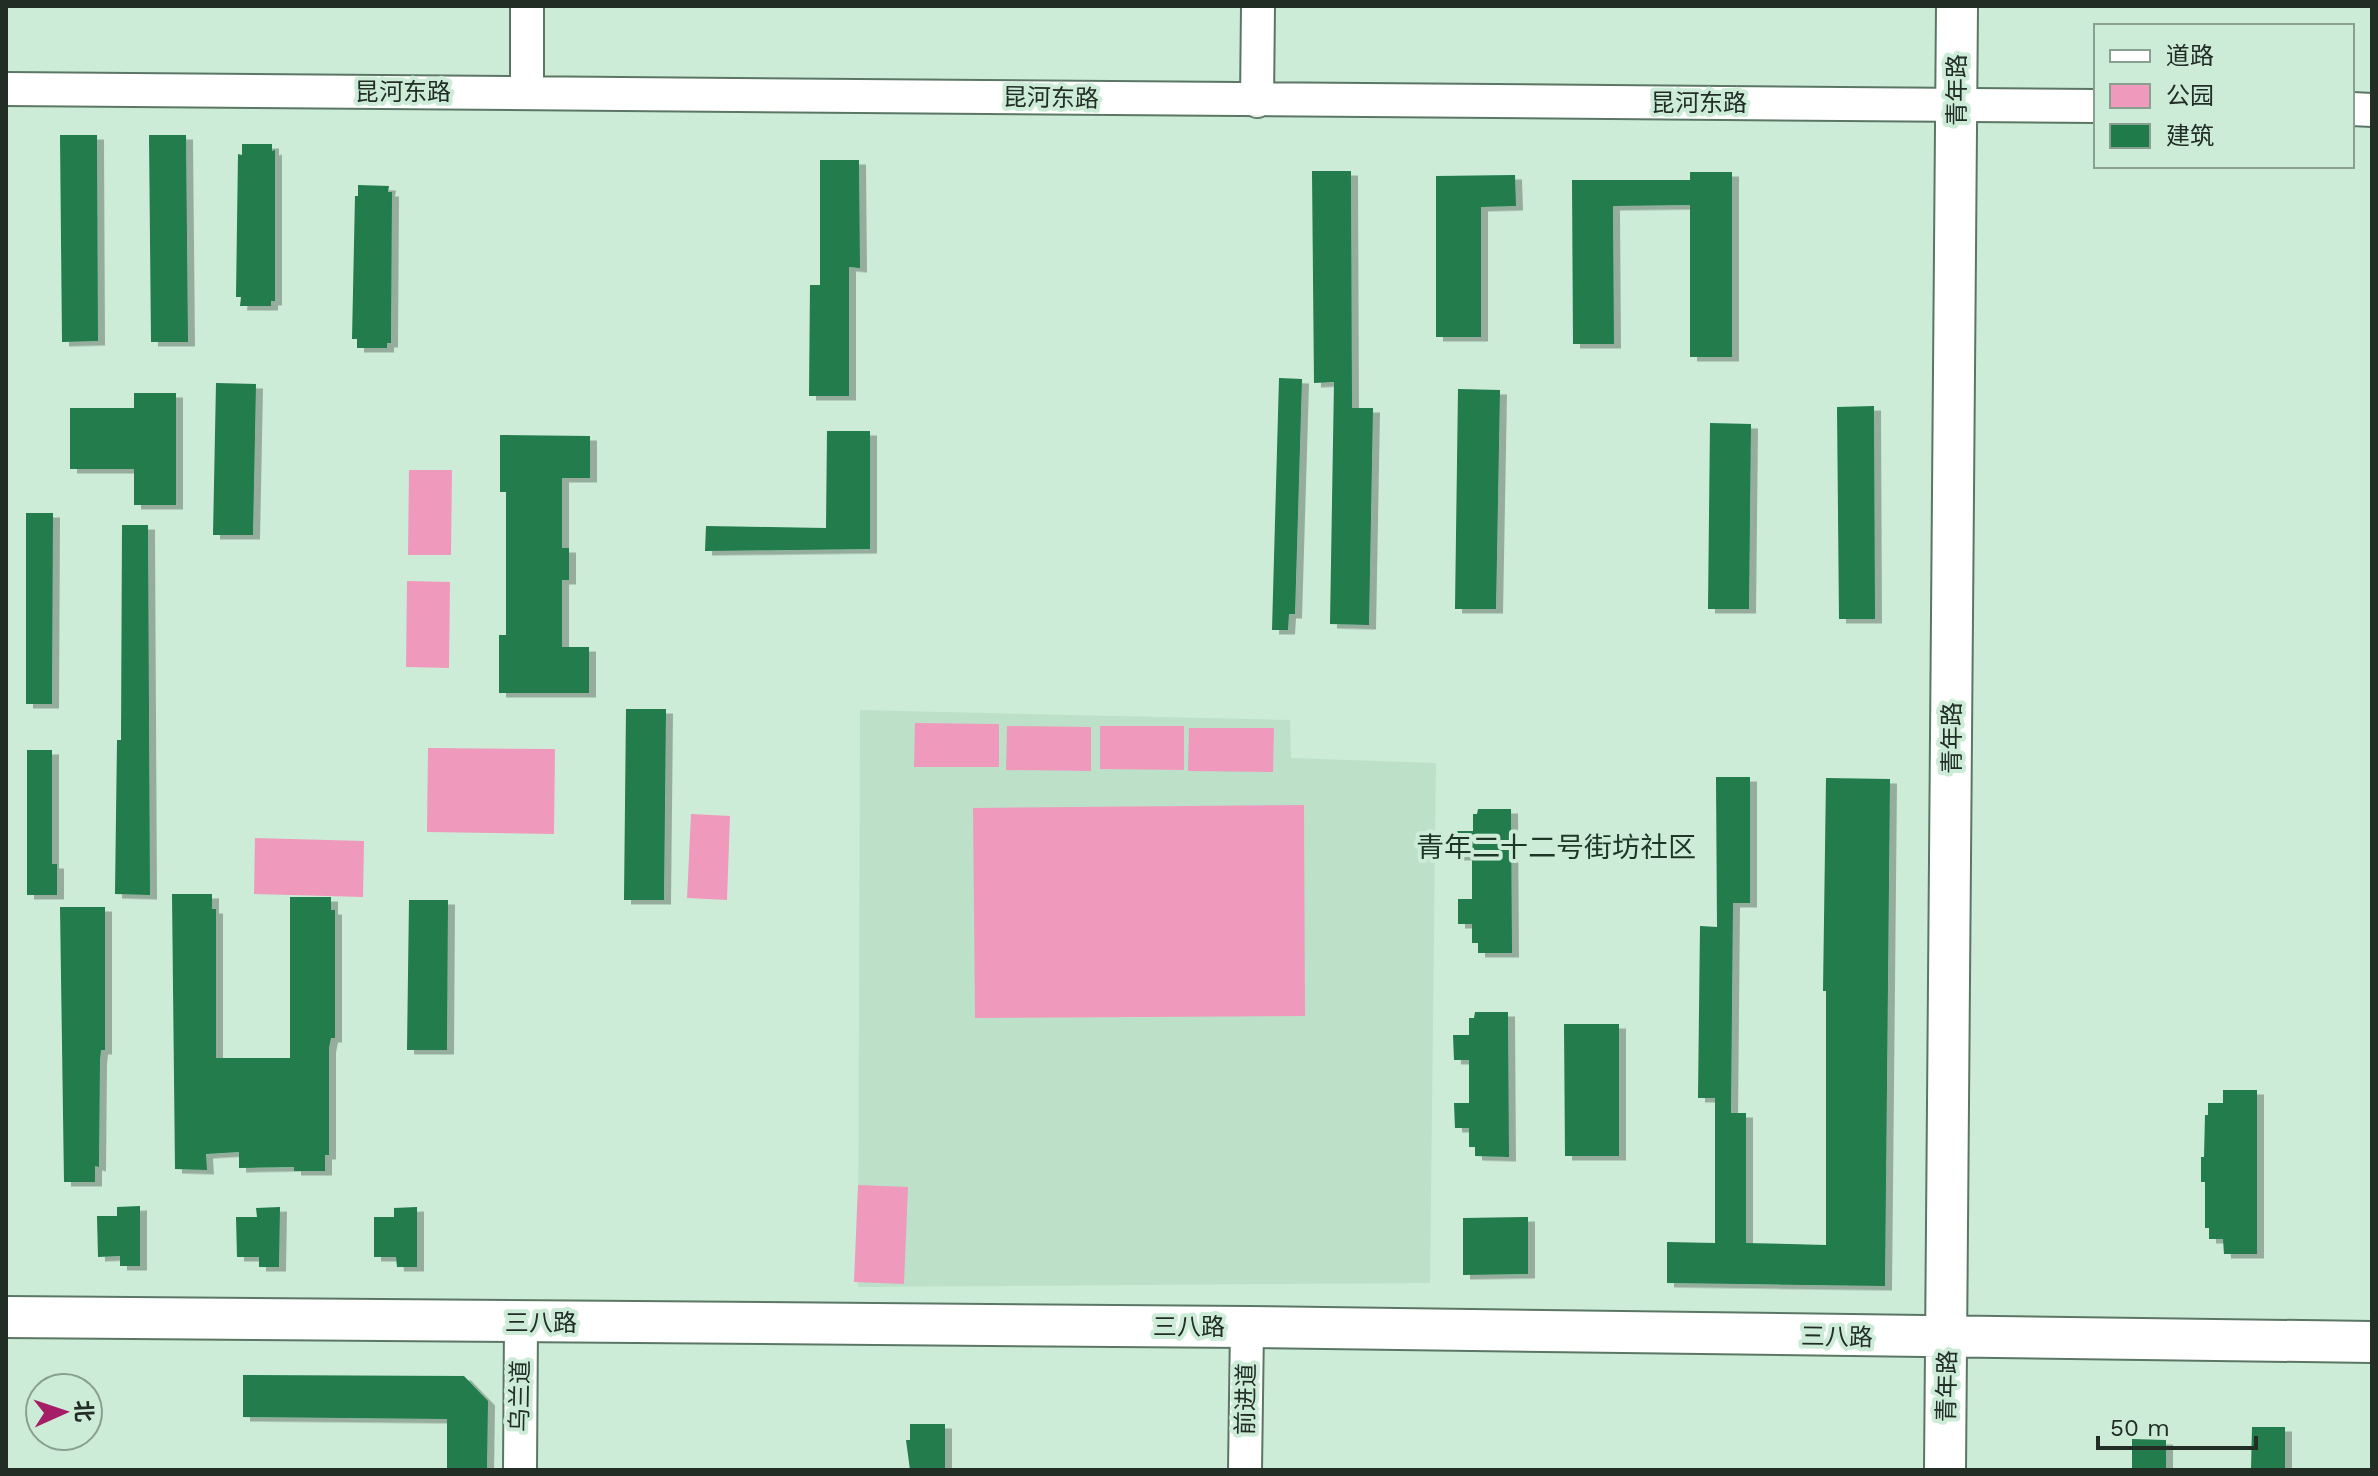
<svg xmlns="http://www.w3.org/2000/svg" width="2378" height="1476" font-family="'Work Sans','Noto Sans SC',sans-serif">
<style>
.built{fill:#bce1c8}
.green{fill:#ef9abc}
.building{fill:#207b4b;filter:url(#shadow)}
.lines{fill:none;stroke-linecap:round;stroke-linejoin:round}
.minor-casing{stroke:#5b7664;stroke-width:36}
.major-casing{stroke:#5b7664;stroke-width:44}
.minor{stroke:#fff;stroke-width:32}
.major{stroke:#fff;stroke-width:40}
.labels{text-anchor:middle;stroke-width:8;stroke-linejoin:round;paint-order:stroke}
.street-label{font-size:24px;fill:#222d25;stroke:#cdecd7}
.quarter-label{font-size:28px;fill:#1d3626;stroke:#cdecd7}
</style>
<defs>
<filter id="shadow"><feDropShadow dx="7" dy="4.5" stdDeviation="0" flood-color="#0004"/></filter>
</defs>
<rect width="100%" height="100%" fill="#cdecd7"/>
<path class="built" d="M 860,710 L 1290,720 L 1291,758 L 1436,763 L 1430,1283 L 858,1287 Z"/>
<path class="green" d="M 409,470 L 452,470 L 451,555 L 408,555 Z
M 407,581 L 450,582 L 449,668 L 406,667 Z
M 915,723 L 999,724 L 999,767 L 914,767 Z
M 1007,726 L 1091,727 L 1091,771 L 1006,770 Z
M 1100,726 L 1184,726 L 1184,770 L 1100,769 Z
M 1189,728 L 1274,728 L 1273,772 L 1188,771 Z
M 428,748 L 555,749 L 554,834 L 427,832 Z
M 1304,805 L 1305,1016 L 975,1018 L 973,808 Z
M 691,814 L 730,816 L 727,900 L 687,898 Z
M 255,838 L 364,841 L 363,897 L 254,894 Z
M 858,1185 L 908,1187 L 904,1284 L 854,1282 Z"/>
<path class="building" d="M 60,135 L 97,135 L 98,341 L 62,342 Z
M 149,135 L 186,135 L 188,342 L 151,342 Z
M 242,144 L 272,144 L 272,151 L 275,150 L 275,301 L 271,301 L 271,306 L 240,306 L 241,297 L 236,297 L 238,154 L 242,155 Z
M 820,160 L 859,160 L 860,268 L 849,267 L 849,396 L 809,396 L 810,285 L 820,285 Z
M 1312,171 L 1351,171 L 1352,408 L 1373,408 L 1369,625 L 1330,624 L 1334,382 L 1314,383 Z
M 1690,172 L 1732,172 L 1732,357 L 1690,357 L 1690,205 L 1613,206 L 1614,344 L 1573,344 L 1572,180 L 1690,180 Z
M 1515,175 L 1516,206 L 1481,207 L 1481,337 L 1436,337 L 1436,176 Z
M 358,185 L 389,186 L 388,192 L 392,192 L 391,343 L 387,343 L 387,348 L 357,348 L 357,339 L 352,339 L 355,196 L 358,196 Z
M 1279,378 L 1302,379 L 1295,614 L 1289,614 L 1288,630 L 1272,630 Z
M 216,383 L 256,384 L 253,535 L 213,535 Z
M 1458,389 L 1500,390 L 1496,609 L 1455,609 Z
M 134,393 L 176,393 L 176,505 L 134,505 L 134,469 L 70,469 L 70,408 L 134,408 Z
M 1874,406 L 1875,619 L 1839,619 L 1837,407 Z
M 1710,423 L 1751,424 L 1749,609 L 1708,609 Z
M 827,431 L 870,431 L 870,549 L 705,551 L 706,526 L 826,528 Z
M 500,435 L 590,436 L 590,478 L 562,478 L 562,548 L 569,548 L 569,580 L 562,580 L 562,647 L 589,647 L 589,693 L 499,693 L 499,635 L 506,635 L 506,492 L 500,492 Z
M 26,513 L 53,513 L 52,704 L 26,704 Z
M 122,525 L 148,525 L 150,895 L 115,894 L 117,740 L 121,740 Z
M 626,709 L 666,709 L 664,900 L 624,900 Z
M 27,750 L 52,750 L 52,864 L 57,864 L 57,895 L 27,895 Z
M 1716,777 L 1750,777 L 1750,903 L 1733,903 L 1731,1113 L 1746,1113 L 1746,1243 L 1826,1245 L 1826,991 L 1823,991 L 1826,778 L 1890,779 L 1885,1286 L 1667,1283 L 1667,1242 L 1715,1243 L 1715,1098 L 1698,1098 L 1700,926 L 1717,927 Z
M 1478,809 L 1511,809 L 1512,953 L 1478,953 L 1478,943 L 1472,943 L 1472,924 L 1458,924 L 1458,899 L 1472,899 L 1472,856 L 1457,856 L 1457,831 L 1473,831 L 1473,814 L 1477,814 Z
M 172,894 L 212,894 L 212,909 L 216,909 L 216,1058 L 290,1058 L 290,897 L 331,897 L 331,910 L 335,910 L 335,1038 L 331,1038 L 329,1048 L 329,1155 L 325,1155 L 325,1171 L 294,1171 L 294,1167 L 239,1168 L 239,1152 L 206,1154 L 207,1170 L 175,1169 Z
M 409,900 L 448,900 L 447,1050 L 407,1050 Z
M 60,907 L 105,907 L 105,1050 L 101,1050 L 100,1060 L 99,1167 L 95,1166 L 95,1182 L 64,1182 Z
M 1475,1012 L 1508,1012 L 1509,1157 L 1475,1156 L 1475,1147 L 1469,1147 L 1469,1128 L 1455,1128 L 1454,1103 L 1469,1103 L 1469,1060 L 1454,1060 L 1453,1035 L 1469,1035 L 1469,1018 L 1474,1018 Z
M 1564,1024 L 1619,1024 L 1619,1156 L 1565,1156 Z
M 2223,1090 L 2257,1090 L 2257,1254 L 2224,1254 L 2223,1239 L 2209,1239 L 2209,1228 L 2205,1228 L 2205,1182 L 2201,1182 L 2201,1157 L 2204,1157 L 2205,1115 L 2208,1115 L 2208,1103 L 2223,1103 Z
M 140,1206 L 140,1266 L 120,1266 L 120,1256 L 98,1257 L 97,1216 L 117,1216 L 117,1207 Z
M 280,1207 L 279,1267 L 259,1267 L 259,1257 L 237,1257 L 236,1217 L 257,1217 L 256,1208 Z
M 417,1207 L 417,1267 L 397,1267 L 396,1257 L 374,1257 L 374,1217 L 394,1217 L 394,1208 Z
M 1528,1217 L 1528,1274 L 1463,1275 L 1463,1218 Z
M 243,1375 L 464,1376 L 488,1401 L 487,1470 L 447,1470 L 447,1419 L 243,1417 Z
M 910,1424 L 945,1424 L 945,1470 L 910,1470 L 906,1440 L 910,1440 Z
M 2252,1427 L 2285,1427 L 2285,1470 L 2251,1470 Z
M 2132,1439 L 2166,1440 L 2166,1470 L 2132,1470 Z"/>
<g class="lines">
<g class="minor-casing">
<path id="minor" d="M 527,6 L 527,92
M 6,89 L 2096,106
M 1257,101 L 1258,6
M 2352,109 L 2372,110
M 520,1470 L 521,1323
M 1245,1470 L 1247,1327"/>
</g>
<g class="major-casing">
<path id="major" d="M 6,1317 L 1247,1327 L 2372,1342
M 1945,1470 L 1957,6"/>
</g>
<use href="#minor" class="minor"/>
<use href="#major" class="major"/>
</g>
<g class="labels">
<g class="street-label">
<text transform="translate(1957 90) rotate(-90)" y="8">青年路</text>
<text x="403" y="100">昆河东路</text>
<text transform="translate(1051 98) rotate(1)" y="8">昆河东路</text>
<text x="1699" y="111">昆河东路</text>
<text transform="translate(1952 738) rotate(-90)" y="8">青年路</text>
<text x="541" y="1331">三八路</text>
<text x="1189" y="1335">三八路</text>
<text transform="translate(1837 1337) rotate(1)" y="8">三八路</text>
<text transform="translate(1947 1386) rotate(-89)" y="8">青年路</text>
<text transform="translate(520 1396) rotate(-89)" y="8">乌兰道</text>
<text transform="translate(1246 1399) rotate(-89)" y="8">前进道</text>
</g>
<g class="quarter-label">
<text x="1556" y="857">青年二十二号街坊社区</text>
</g>
</g>
<rect width="2378" height="1476" fill="none" stroke="#222d25" stroke-width="16"/>
<rect x="2094" y="24" width="260" height="144" fill="#cdecd7" stroke="#89a090" stroke-width="2"/>
<rect x="2110" y="50" width="40" height="12" fill="#ffffff" stroke="#89a090" stroke-width="2"/>
<text x="2166" y="64" font-size="24" fill="#222d25">道路</text>
<rect x="2110" y="84" width="40" height="24" fill="#ef9abc" stroke="#89a090" stroke-width="2"/>
<text x="2166" y="104" font-size="24" fill="#222d25">公园</text>
<rect x="2110" y="124" width="40" height="24" fill="#207b4b" stroke="#89a090" stroke-width="2"/>
<text x="2166" y="144" font-size="24" fill="#222d25">建筑</text>
<g transform="translate(64 1412) rotate(87)"><circle r="38" fill="#cdecd7" stroke="#89a090" stroke-width="2"/>
<path d="M0-6L14 30L0 20L-14 30Z" fill="#a51d66"/>
<text y="-12" font-size="22" font-weight="bold" text-anchor="middle" fill="#222d25">北</text>
</g>
<path d="M2098 1436v12h158v-12" fill="none" stroke="#222d25" stroke-width="4"/>
<text x="2110" y="1436" font-size="24" fill="#222d25" stroke="#cdecd7" stroke-width="6" paint-order="stroke">50 m</text>
</svg>
